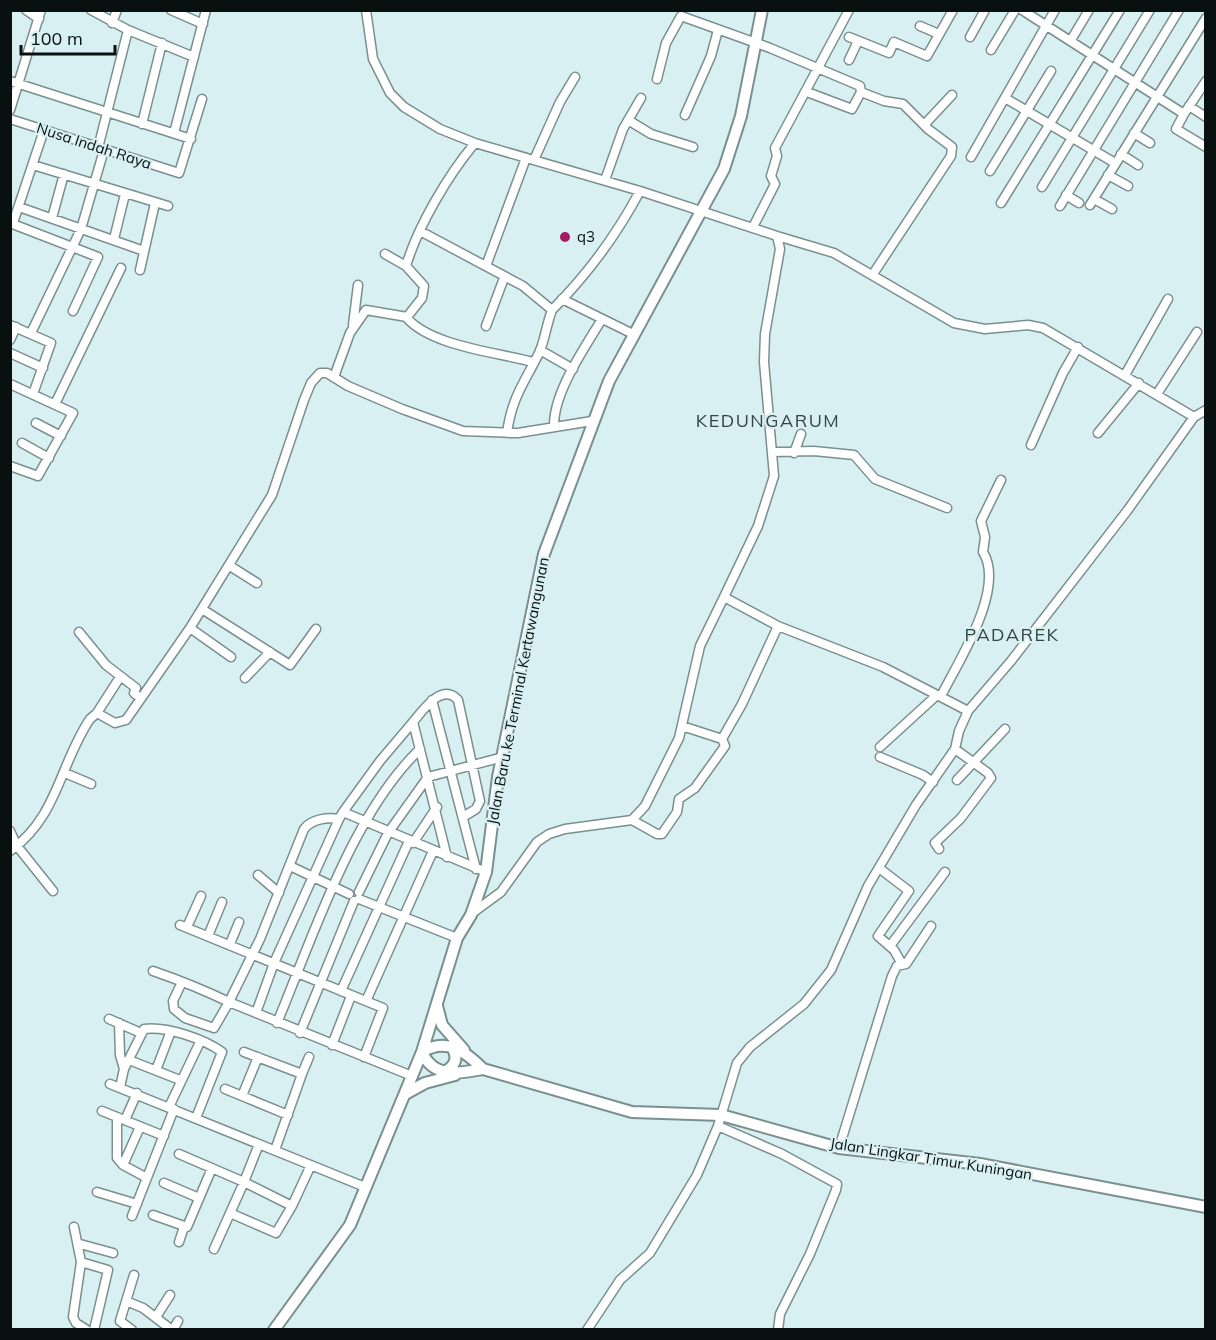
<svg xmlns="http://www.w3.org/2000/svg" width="1216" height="1340" font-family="Mulish,sans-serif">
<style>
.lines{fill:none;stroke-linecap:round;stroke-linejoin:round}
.minor-casing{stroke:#7a8f90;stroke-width:11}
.major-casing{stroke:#7a8f90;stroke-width:14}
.minor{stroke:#fff;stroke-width:8}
.major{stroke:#fff;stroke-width:10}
.poi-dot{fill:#a61b61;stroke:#d9f0f2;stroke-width:2}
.labels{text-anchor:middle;stroke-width:4.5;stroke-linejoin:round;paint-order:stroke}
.street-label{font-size:15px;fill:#081010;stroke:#d9f0f2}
.poi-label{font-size:15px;fill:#081010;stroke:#d9f0f2;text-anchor:start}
.quarter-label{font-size:18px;letter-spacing:1.5px;fill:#324547;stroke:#d9f0f2}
</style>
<rect width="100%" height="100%" fill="#d9f0f2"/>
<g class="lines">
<g class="minor-casing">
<path id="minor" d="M 26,10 L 39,19
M 91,10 L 128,30 L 98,148
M 171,10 L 203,24
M 366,10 L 373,59 L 390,93 L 404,107 L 440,129 L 475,143 L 640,191 L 777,236 L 780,249 L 765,334 L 764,362 L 774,476 L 758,526 L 724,597 L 778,626 L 883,667 L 968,711 L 1011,661 L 1127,511 L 1194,417
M 1022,10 L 1114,69 L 1042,187
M 1150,10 L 1114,69 L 1184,114 L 1176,129 L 1206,147
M 112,23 L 117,10
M 920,26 L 939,34
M 128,30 L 194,57
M 849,37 L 889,53 L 894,42 L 927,56 L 953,10
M 970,37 L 985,10
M 1071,40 L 1089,10
M 991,50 L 1015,10
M 849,60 L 858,41
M 657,79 L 666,43 L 681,16 L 770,48 L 860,86 L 861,92 L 884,101 L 903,104 L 928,129 L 952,147 L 951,156 L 873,274
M 10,81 L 191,139
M 807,92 L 852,109 L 861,92
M 1005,98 L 1115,163
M 1189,106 L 1206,117
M 10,110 L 41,10
M 1184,114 L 1206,81
M 685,115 L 711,56 L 718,30
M 10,119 L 179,173 L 202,99
M 628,120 L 651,134 L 693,147
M 142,124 L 162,43
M 924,125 L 952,95
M 174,133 L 206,10
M 1134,133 L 1150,143
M 1121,154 L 1138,165
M 971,157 L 1055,10
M 534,160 L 560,102 L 575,77
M 33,165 L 168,206
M 990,171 L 1051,71
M 1108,175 L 1128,186
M 605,180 L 623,129 L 641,98
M 1066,195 L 1079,203
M 1094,199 L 1112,209
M 1001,203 L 1120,10
M 1090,205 L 1206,18
M 1060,206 L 1179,10
M 19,207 L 144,251
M 52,218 L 64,174
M 10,223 L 98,257 L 73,311
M 13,223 L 44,130
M 753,227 L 775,184 L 771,176 L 777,156 L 775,148 L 849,10
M 420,231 L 523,286 L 552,310 C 547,323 545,338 540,351 C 525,382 512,396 507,433
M 777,236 L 834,253 L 954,323 L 985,329 L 1028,325 L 1043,328 L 1194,417 L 1206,410
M 114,239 L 125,194
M 385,254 L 406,266
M 486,266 L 526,158
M 140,270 L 155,203
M 562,299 L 633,334
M 552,310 C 588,274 616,236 640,191
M 406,317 C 430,346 496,352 533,362
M 10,325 L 51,343 L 33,394
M 353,325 L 358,285
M 486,326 L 504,278
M 31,333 L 81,229 L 104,150
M 10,340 L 16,327
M 540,350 L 573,369
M 10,353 L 43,368
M 1125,375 L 1168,299
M 334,377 L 350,333 L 366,310 L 407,317 L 422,298 L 424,286 L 406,266 C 418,226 448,175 475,143
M 10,384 L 73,413 L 38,476 L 10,466
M 1157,394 L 1197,332
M 55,404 L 121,268
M 36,423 L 61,436
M 554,427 C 553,393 584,349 602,319
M 1098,433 L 1139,383
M 22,443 L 49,458
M 1031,445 L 1063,373 L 1078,347
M 773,452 L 814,451 L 854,455 L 875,479 L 947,508
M 794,453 L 801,434
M 230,566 L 257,583
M 202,609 L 290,665 L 316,629
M 190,628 L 231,657
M 79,632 L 106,665 L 136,688 L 134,693 L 140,698
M 245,678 L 270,652
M 941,696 C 958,662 1006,589 983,552 L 985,537 L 981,521 L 1001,480
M 432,700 L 476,869
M 97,713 L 120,677
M 413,722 C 423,710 442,682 458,700 L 480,801 L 476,809 L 463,817
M 682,726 L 722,739 L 742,704 L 778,626
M 880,747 L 937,695
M 880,757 L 923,775 L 933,782
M 65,773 L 91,784
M 957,780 L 1005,729
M 343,812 L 380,761 L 413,722 L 447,857
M 632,820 L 657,834 L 662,834 L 677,812 L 679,799 L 695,788 L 725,746 L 722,739
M 10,831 L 17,846 L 53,891
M 413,843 L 437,807
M 939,849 L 935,843 L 961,818 L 991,778 L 988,773 L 955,749
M 10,851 C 58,817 60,763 90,719 L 97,713 L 115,723 L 126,720 L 190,628 L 272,495 L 304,400 L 311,383 L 320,373 L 327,373 L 348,386 L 402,409 L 463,431 L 518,433 L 592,421
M 290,866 L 349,894
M 879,868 L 909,891 L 878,936 L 894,950 L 902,964
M 258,875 L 279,893
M 359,892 L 388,833 L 428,777 L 503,757
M 359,899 L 457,938
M 471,914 L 501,892 L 537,842 L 549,834 L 565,829 L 632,820 L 645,806 L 679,738 L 700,646 L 724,597
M 180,925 L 383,1008 L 364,1057
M 187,927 L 201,896
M 208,936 L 222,902
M 230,944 L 239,922
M 890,946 L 945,872
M 153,971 C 179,980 204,990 229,1002 L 214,1028 L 185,1018 L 174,1009 L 173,1001 L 182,982
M 341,991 L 409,841
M 366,1001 L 433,851
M 256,1013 L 274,963 L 339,819
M 109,1019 L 141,1033
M 119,1023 L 120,1055 L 124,1069
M 277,1023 C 313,937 352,814 420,749
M 300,1033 L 354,901
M 332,1045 L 351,996
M 244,1052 L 302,1074 L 275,1150
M 258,1057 L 242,1096 L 288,1115
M 129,1060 L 180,1080
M 156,1070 L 171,1031
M 302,1074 L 309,1057
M 412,1076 L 229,1002 L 260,939 L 304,829 C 312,819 327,817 339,819 L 343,812 L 486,872
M 110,1084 L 365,1187
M 120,1087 L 124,1069 L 144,1029 C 167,1026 204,1039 222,1052 L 196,1118
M 225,1089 L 242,1096
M 169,1107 L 200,1042
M 102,1111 L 164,1136
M 117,1117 L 117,1158 L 123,1165 L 147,1178
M 125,1120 L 137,1093
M 718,1126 L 782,1154 L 837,1184 L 836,1190 L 810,1254 L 780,1314 L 778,1330
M 839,1148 L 892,976 L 897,966 L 906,964 L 931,926
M 179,1154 L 244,1182 L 259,1144
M 123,1165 L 140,1127
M 164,1183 L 199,1198
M 97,1192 L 137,1204
M 230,1213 L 276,1233 L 292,1206
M 153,1215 L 187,1227 L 212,1168
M 132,1216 L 174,1109
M 74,1227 L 81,1262 L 73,1317 L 76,1323 L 87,1330
M 179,1242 L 184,1227
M 80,1244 L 113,1253
M 214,1249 L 244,1182 L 292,1206 L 311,1165
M 81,1262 L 108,1270 L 94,1330
M 126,1301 L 143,1308 L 172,1330
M 156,1317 L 170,1295
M 132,1330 L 120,1321 L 134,1275
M 173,1330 L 178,1321
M 587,1330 L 620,1280 L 650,1253 L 697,1175 L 718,1126 L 737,1063 L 750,1047 L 804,1004 L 831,970 L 868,886 L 916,805 L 955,749 L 959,731 L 968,711"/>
</g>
<g class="major-casing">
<path id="major" d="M 437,1006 L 442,1025 L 464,1050
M 483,1069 C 465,1051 446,1037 422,1052 C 433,1078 458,1074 483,1069 L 632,1112 L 721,1115 L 839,1148 L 980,1164 L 1206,1207
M 444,1072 C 456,1066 459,1057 451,1046
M 405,1094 L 425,1083 L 455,1075
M 274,1330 L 350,1225 L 422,1052 L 457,938 L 471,915 L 486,872 L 498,777 L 544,554 L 609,381 L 724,169 L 741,116 L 762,10"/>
</g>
<use href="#minor" class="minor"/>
<use href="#major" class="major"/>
</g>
<circle class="poi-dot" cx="565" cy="237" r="6"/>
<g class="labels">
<g class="street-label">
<text transform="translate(94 146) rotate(18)" y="5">Nusa Indah Raya</text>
<text transform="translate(518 691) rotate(-79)" y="5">Jalan Baru ke Terminal Kertawangunan</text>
<text transform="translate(931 1159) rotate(9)" y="5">Jalan Lingkar Timur Kuningan</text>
</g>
<g class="poi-label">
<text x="577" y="242">q3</text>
</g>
<g class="quarter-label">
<text x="768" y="427">KEDUNGARUM</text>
<text x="1012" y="641">PADAREK</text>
</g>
</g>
<rect width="1216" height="1340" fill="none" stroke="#081010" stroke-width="24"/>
<path d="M21 45v9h94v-9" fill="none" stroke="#081010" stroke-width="3"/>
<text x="30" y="45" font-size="18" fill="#081010" stroke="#d9f0f2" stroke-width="4.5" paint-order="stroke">100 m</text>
</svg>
